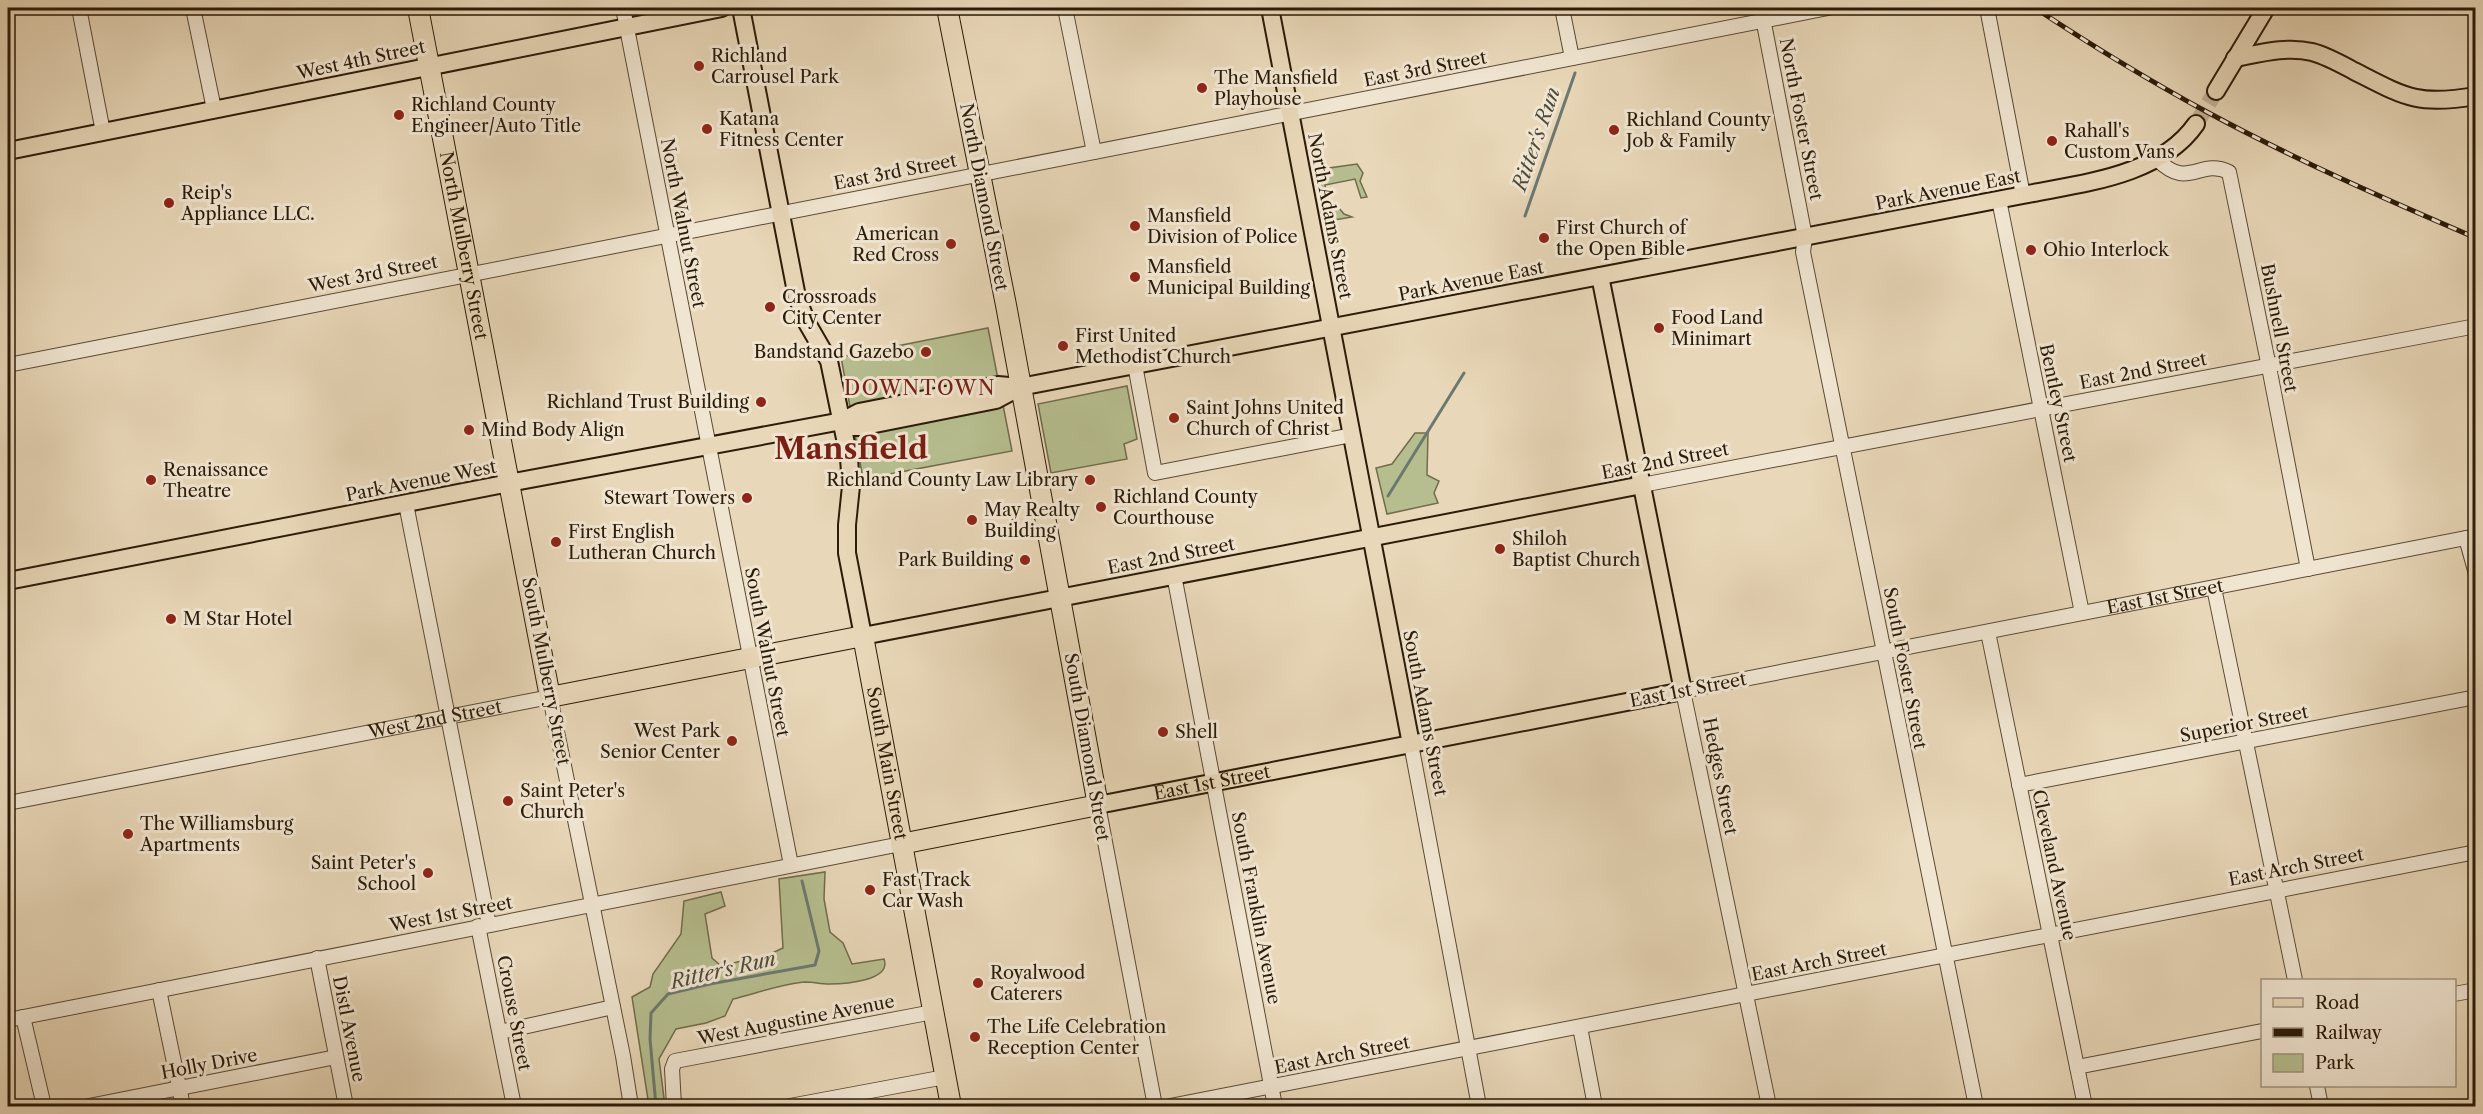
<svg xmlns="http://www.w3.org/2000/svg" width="2483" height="1114" font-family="'Libre Caslon Text',serif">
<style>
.green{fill:#b6be8f;stroke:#706c4c;stroke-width:1.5}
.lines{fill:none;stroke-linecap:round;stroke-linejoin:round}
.stream{stroke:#6c7970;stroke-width:3}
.major-tunnel{stroke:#c2b195;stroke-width:16;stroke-dasharray:16 8;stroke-linecap:butt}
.minor-casing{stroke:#5a4a34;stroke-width:16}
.major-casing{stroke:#2b1b08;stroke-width:20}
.highway-casing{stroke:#2b1b08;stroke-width:22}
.minor{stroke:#f0e5d1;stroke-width:14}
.major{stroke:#e8d7b8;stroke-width:16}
.highway{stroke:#e8d7b8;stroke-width:20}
.rail-casing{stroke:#2b1b08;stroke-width:5}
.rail{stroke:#f0e5d1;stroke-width:3;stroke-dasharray:9;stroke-linecap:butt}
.poi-dot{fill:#8f2418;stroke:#f0e5d1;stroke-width:2}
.labels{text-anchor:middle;stroke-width:6;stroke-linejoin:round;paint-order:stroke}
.poi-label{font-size:18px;fill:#2b1b08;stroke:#f0e5d1;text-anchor:start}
.street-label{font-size:18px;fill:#2b1b08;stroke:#f0e5d1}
.water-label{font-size:20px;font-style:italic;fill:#4c4a3c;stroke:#f0e5d1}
.neighbourhood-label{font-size:20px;letter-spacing:1.5px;fill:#7a1f14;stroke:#f0e5d1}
.town-label{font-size:30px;font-weight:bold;fill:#7a1f14;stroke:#f0e5d1}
</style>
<rect width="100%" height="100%" fill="#e8d7b8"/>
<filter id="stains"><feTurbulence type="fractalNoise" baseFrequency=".00333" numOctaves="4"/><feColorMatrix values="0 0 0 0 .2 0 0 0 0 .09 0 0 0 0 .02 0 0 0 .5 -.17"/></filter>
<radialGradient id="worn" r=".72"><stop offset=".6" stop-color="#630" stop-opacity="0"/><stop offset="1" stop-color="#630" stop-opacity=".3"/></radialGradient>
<path class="green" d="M 1357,164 L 1363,173 L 1360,181 L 1367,197 L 1361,198 L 1355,179 L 1325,185 L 1328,208 L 1338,207 L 1344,214 L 1352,217 L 1323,222 L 1315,170 Z
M 988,328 L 1012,451 L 863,479 L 841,357 Z
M 1127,386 L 1137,439 L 1124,444 L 1127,459 L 1051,473 L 1038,404 Z
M 1415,433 L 1428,433 L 1427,475 L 1439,481 L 1434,493 L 1438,503 L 1387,514 L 1376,468 L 1392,464 Z
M 825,872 L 824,899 L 830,932 L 843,943 L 852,964 L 884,959 C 892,981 844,984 829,984 C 821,984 813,982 806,982 C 785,983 754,994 733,999 L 725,1016 L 706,1023 L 676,1029 L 659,1059 L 665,1106 L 649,1106 L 632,997 L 650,987 L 653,974 L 681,934 L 684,901 L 721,892 L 725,906 L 705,914 L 712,958 L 721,966 L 770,954 L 783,948 L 779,879 Z"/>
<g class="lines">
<path class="stream" d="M 1525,216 L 1575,73
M 1388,496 L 1464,373
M 656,1106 L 650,1039 L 651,1013 L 668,994 L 710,984 L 815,965 L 819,951 L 802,881"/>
<path class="major-tunnel" d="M 2196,124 L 2216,91"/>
<g class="minor-casing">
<g id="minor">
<path d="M 79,8 L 103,132"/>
<path d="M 193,8 L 214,109"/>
<path d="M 623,8 L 791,865"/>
<path d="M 1065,8 L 1094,152"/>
<path d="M 1562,8 L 1572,58"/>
<path d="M 1761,8 L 1805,237 L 1803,252 L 1976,1106"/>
<path d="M 1987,8 L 2023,195"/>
<path d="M 2157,159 C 2188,191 2199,158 2229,172 L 2269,367 L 2308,569"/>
<path d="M 1999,200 L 2082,613"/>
<path d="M 8,365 L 1828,8"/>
<path d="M 1135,365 L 1155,473 L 1352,435"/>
<path d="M 1642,485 L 2476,326"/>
<path d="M 406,504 L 489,925"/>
<path d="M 2466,538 L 2476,574"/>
<path d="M 1174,575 L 1275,1106"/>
<path d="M 2214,588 L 2295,980"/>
<path d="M 1988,632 L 2085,1106"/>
<path d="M 1411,744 L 1479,1106"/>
<path d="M 2019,785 L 2476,697"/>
<path id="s1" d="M 8,803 L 550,697 L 623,1056 L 631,1106"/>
<path d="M 1098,805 L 1155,1106"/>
<path d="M 478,926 L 514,1106"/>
<path d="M 317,958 L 346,1106"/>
<path d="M 159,990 L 183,1106"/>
<path d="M 2454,994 L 2476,990"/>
<path d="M 23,1017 L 44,1106"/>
<path d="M 8,1020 L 901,844"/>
<path d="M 1580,1027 L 1595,1106"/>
<path d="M 500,1032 L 613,1007"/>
<path d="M 2077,1067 L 2262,1031"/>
<path d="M 2317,1086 L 2321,1106"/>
<path d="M 89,1106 L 336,1057"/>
<path d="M 674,1106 L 672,1069 L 675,1061 L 933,1012"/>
<path d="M 790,1106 L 945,1077"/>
<path d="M 1170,1106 L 2476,852"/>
<path id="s2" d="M 1769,1106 L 1683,691 L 2476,536"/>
</g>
</g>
<g class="major-casing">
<g id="major">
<path d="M 741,8 L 797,297 L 807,323 L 829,361 L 849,458 L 851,486 L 847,525 L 847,553 L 863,636 L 1642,485"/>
<path d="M 1270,8 L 1411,744"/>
<path d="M 2235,58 C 2261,53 2287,46 2312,52 C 2327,56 2341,64 2354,71 C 2405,97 2417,106 2476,96"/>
<path d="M 2216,91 L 2266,8"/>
<path d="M 8,151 L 722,8"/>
<path d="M 842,421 L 853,427 L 860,427 L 996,400 L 1020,387"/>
<path d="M 8,581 L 509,483 L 842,421 L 859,412 L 976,389 L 998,385 L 1020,387 L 2023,195 C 2081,183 2159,177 2196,124"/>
<path id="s3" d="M 1098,805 L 1683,691 L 1600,276"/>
</g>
</g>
<g class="highway-casing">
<g id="highway">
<path id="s4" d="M 418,8 L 550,697 L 863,636 L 951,1106"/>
<path d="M 901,844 L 1098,805 L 1006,305 L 947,8"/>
</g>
</g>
<use href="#minor" class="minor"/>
<use href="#major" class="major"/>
<use href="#highway" class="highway"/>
<g class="rail-casing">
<path id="rail" d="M 2035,8 C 2091,45 2148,80 2207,112 C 2294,159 2385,199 2476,238"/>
</g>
<use href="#rail" class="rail"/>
</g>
<g class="poi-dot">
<circle cx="699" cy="66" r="6"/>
<circle cx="1202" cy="88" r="6"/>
<circle cx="399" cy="115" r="6"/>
<circle cx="707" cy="129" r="6"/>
<circle cx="1614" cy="130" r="6"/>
<circle cx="2052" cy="141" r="6"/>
<circle cx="169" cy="203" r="6"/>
<circle cx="1135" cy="226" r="6"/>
<circle cx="1544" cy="238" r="6"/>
<circle cx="951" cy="244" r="6"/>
<circle cx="2031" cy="250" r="6"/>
<circle cx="1135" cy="277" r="6"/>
<circle cx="770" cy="307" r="6"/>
<circle cx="1659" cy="328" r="6"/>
<circle cx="1063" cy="346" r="6"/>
<circle cx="926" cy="352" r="6"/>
<circle cx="761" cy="402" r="6"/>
<circle cx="1174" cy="418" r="6"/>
<circle cx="469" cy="430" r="6"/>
<circle cx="151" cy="480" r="6"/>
<circle cx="1090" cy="480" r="6"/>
<circle cx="747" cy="498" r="6"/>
<circle cx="1101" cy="507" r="6"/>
<circle cx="972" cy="520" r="6"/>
<circle cx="556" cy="542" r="6"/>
<circle cx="1500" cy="549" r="6"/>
<circle cx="1025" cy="560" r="6"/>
<circle cx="171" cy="619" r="6"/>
<circle cx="1163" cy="732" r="6"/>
<circle cx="732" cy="741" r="6"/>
<circle cx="508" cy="801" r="6"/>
<circle cx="128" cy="834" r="6"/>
<circle cx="428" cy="873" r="6"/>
<circle cx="870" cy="890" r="6"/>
<circle cx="978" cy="983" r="6"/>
<circle cx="975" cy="1037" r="6"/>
</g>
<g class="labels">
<g class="poi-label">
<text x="711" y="62">Richland<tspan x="711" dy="21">Carrousel Park</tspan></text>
<text x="1214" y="84">The Mansfield<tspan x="1214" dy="21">Playhouse</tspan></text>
<text x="411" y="111">Richland County<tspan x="411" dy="21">Engineer/Auto Title</tspan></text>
<text x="719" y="125">Katana<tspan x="719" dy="21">Fitness Center</tspan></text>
<text x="1626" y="126">Richland County<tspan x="1626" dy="21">Job &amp; Family</tspan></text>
<text x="2064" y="137">Rahall's<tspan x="2064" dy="21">Custom Vans</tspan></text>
<text x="181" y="199">Reip's<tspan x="181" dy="21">Appliance LLC.</tspan></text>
<text x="1147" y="222">Mansfield<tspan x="1147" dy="21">Division of Police</tspan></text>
<text x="1556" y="234">First Church of<tspan x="1556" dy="21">the Open Bible</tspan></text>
<text x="939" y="240" text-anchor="end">American<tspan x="939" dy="21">Red Cross</tspan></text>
<text x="2043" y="256">Ohio Interlock</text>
<text x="1147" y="273">Mansfield<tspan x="1147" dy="21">Municipal Building</tspan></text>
<text x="782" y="303">Crossroads<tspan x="782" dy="21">City Center</tspan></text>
<text x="1671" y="324">Food Land<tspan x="1671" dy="21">Minimart</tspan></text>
<text x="1075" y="342">First United<tspan x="1075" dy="21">Methodist Church</tspan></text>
<text x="914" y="358" text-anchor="end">Bandstand Gazebo</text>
<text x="749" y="408" text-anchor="end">Richland Trust Building</text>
<text x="1186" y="414">Saint Johns United<tspan x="1186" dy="21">Church of Christ</tspan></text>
<text x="481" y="436">Mind Body Align</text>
<text x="163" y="476">Renaissance<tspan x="163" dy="21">Theatre</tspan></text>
<text x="1078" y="486" text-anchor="end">Richland County Law Library</text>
<text x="1113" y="503">Richland County<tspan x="1113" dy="21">Courthouse</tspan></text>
<text x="735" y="504" text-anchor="end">Stewart Towers</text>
<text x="984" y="516">May Realty<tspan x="984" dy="21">Building</tspan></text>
<text x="568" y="538">First English<tspan x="568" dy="21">Lutheran Church</tspan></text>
<text x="1512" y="545">Shiloh<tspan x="1512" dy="21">Baptist Church</tspan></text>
<text x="1013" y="566" text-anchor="end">Park Building</text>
<text x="183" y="625">M Star Hotel</text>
<text x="720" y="737" text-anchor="end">West Park<tspan x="720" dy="21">Senior Center</tspan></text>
<text x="1175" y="738">Shell</text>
<text x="520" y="797">Saint Peter's<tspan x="520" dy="21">Church</tspan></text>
<text x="140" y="830">The Williamsburg<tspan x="140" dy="21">Apartments</tspan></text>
<text x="416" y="869" text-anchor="end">Saint Peter's<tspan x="416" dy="21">School</tspan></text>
<text x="882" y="886">Fast Track<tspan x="882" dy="21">Car Wash</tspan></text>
<text x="990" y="979">Royalwood<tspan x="990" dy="21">Caterers</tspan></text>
<text x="987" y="1033">The Life Celebration<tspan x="987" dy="21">Reception Center</tspan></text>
</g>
<g class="street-label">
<text transform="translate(361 60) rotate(-12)" y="6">West 4th Street</text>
<text transform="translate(1425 69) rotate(-11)" y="6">East 3rd Street</text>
<text transform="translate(1801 119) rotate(79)" y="6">North Foster Street</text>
<text transform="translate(895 172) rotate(-11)" y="6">East 3rd Street</text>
<text transform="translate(1948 190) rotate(-11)" y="6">Park Avenue East</text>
<text transform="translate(984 197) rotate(79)" y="6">North Diamond Street</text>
<text transform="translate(1330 216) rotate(79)" y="6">North Adams Street</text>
<text transform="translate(683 223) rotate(79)" y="6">North Walnut Street</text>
<text dy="6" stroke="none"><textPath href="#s4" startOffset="242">North Mulberry Street</textPath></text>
<text transform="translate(373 274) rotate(-11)" y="6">West 3rd Street</text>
<text transform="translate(1471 281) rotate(-11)" y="6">Park Avenue East</text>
<text transform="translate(2279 328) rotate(79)" y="6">Bushnell Street</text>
<text transform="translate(2143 371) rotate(-11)" y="6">East 2nd Street</text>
<text transform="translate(2058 403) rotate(78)" y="6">Bentley Street</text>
<text transform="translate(1665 461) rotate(-11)" y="6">East 2nd Street</text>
<text transform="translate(421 481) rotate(-11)" y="6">Park Avenue West</text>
<text transform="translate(1171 556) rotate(-11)" y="6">East 2nd Street</text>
<text dy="6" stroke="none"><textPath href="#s2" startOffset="915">East 1st Street</textPath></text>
<text transform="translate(767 652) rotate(79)" y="6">South Walnut Street</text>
<text transform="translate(1905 668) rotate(79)" y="6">South Foster Street</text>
<text transform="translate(546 671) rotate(79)" y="6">South Mulberry Street</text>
<text transform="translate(1688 690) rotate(-11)" y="6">East 1st Street</text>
<text transform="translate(1425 713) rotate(79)" y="6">South Adams Street</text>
<text dy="6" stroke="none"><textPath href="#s1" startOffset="435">West 2nd Street</textPath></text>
<text transform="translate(2244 724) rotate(-11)" y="6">Superior Street</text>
<text transform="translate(1087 747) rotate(80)" y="6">South Diamond Street</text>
<text dy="6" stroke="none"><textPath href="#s4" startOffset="1150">South Main Street</textPath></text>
<text transform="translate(1720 776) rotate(79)" y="6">Hedges Street</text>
<text dy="6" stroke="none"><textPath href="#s3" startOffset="116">East 1st Street</textPath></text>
<text transform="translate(2054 865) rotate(78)" y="6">Cleveland Avenue</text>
<text transform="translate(2296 867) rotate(-11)" y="6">East Arch Street</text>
<text transform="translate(1256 908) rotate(79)" y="6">South Franklin Avenue</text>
<text transform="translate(451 914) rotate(-11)" y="6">West 1st Street</text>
<text transform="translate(1819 962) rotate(-11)" y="6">East Arch Street</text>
<text transform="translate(514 1013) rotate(79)" y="6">Crouse Street</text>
<text transform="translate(796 1020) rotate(-11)" y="6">West Augustine Avenue</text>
<text transform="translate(349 1029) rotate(79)" y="6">Distl Avenue</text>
<text transform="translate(1342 1055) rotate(-11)" y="6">East Arch Street</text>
<text transform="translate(209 1064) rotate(-11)" y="6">Holly Drive</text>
</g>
<g class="water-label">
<text transform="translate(1536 139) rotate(-71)" y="7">Ritter's Run</text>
<text transform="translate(723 970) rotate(-13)" y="7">Ritter's Run</text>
</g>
<g class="neighbourhood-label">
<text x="920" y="395">DOWNTOWN</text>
</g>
<g class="town-label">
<text x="851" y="459">Mansfield</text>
</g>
</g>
<rect width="2483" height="1114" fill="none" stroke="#e8d7b8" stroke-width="30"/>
<rect x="9" y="9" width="2465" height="1096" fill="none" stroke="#2b1b08" stroke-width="3"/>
<rect x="15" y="15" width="2453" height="1084" fill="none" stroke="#2b1b08" stroke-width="1.5"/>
<rect x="2261" y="979" width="195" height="108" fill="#f0e5d1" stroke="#a19481" stroke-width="1.5"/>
<rect x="2273" y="998" width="30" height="9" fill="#e8d7b8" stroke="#a19481" stroke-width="1.5"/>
<text x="2315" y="1009" font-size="18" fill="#2b1b08">Road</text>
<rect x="2273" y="1028" width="30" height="9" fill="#2b1b08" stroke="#a19481" stroke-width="1.5"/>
<text x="2315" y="1039" font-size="18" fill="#2b1b08">Railway</text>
<rect x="2273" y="1054" width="30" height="18" fill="#b6be8f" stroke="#a19481" stroke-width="1.5"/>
<text x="2315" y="1069" font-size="18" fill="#2b1b08">Park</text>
<rect width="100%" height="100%" filter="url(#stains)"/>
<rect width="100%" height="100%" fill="url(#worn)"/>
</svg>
